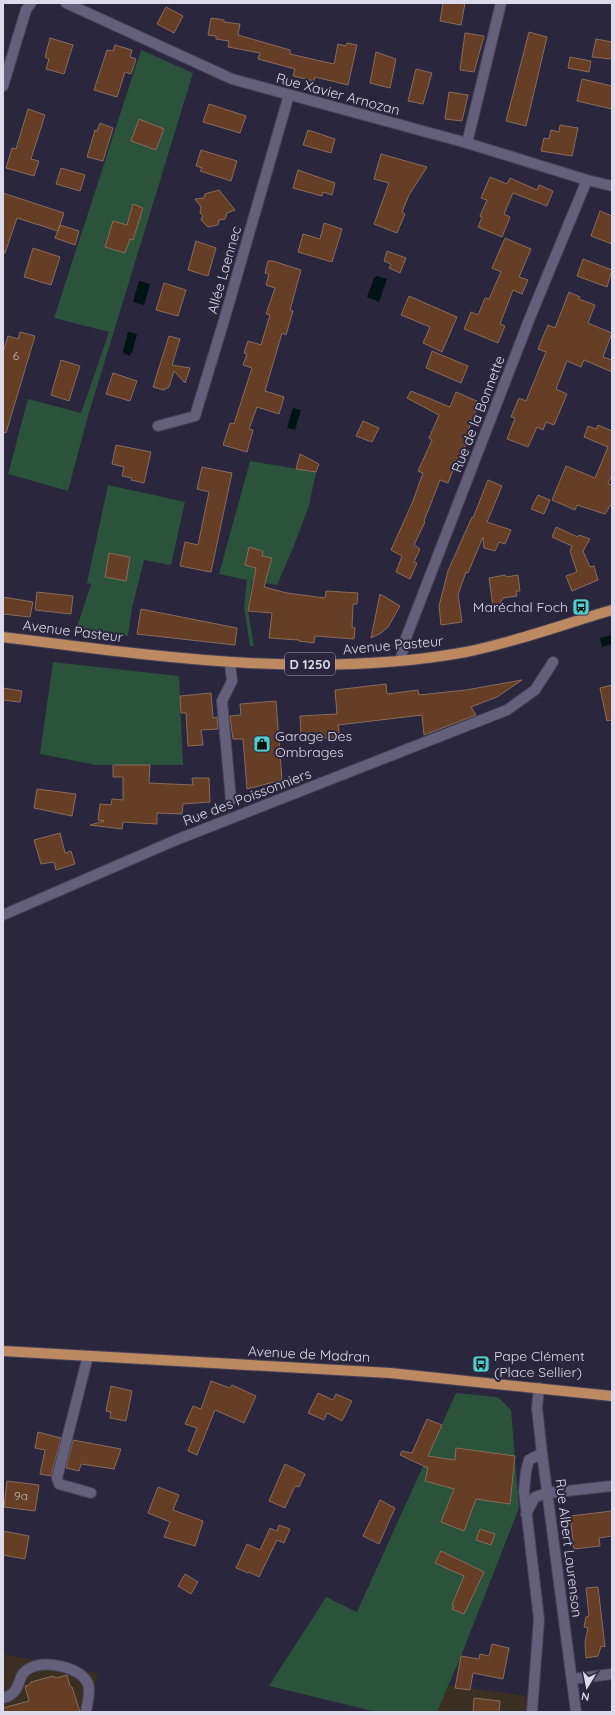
<svg xmlns="http://www.w3.org/2000/svg" width="615" height="1715" font-family="Quicksand,sans-serif">
<style>
.education{fill:#3b2f21}
.green{fill:#2b523b}
.water{fill:#011314}
.building{fill:#663e25;stroke:#886c5c}
.lines{fill:none;stroke-linecap:round;stroke-linejoin:round}
.minor-casing{stroke:#484358;stroke-width:12}
.major-casing{stroke:#484358;stroke-width:12}
.minor{stroke:#64607b;stroke-width:10}
.major{stroke:#bd8961;stroke-width:10}
.labels{text-anchor:middle;stroke-width:4;stroke-linejoin:round;paint-order:stroke}
.number-label{font-size:12px;fill:#bfb4ba}
.shield{fill:#2a263d;stroke:#a7a5b7;stroke-width:1}
.shield-label{font-size:13px;font-weight:bold;fill:#dddbeb}
.street-label{font-size:14px;fill:#dddbeb;stroke:#2a263d}
.poi-label{font-size:14px;fill:#dddbeb;stroke:#2a263d;text-anchor:start}
</style>
<rect width="100%" height="100%" fill="#2a263d"/>
<path class="education" d="M 3,1654 L 97,1673 L 90,1712 L 3,1712 Z
M 447,1685 L 534,1697 L 532,1712 L 436,1712 Z"/>
<path class="green" d="M 141,50 L 193,73 L 88,416 L 68,491 L 8,474 L 28,399 L 81,413 L 109,332 L 54,318 Z
M 250,461 L 316,472 L 309,506 L 293,548 L 277,585 L 252,581 L 248,611 L 254,646 L 250,646 L 244,607 L 247,580 L 219,574 Z
M 108,485 L 185,502 L 171,565 L 144,560 L 132,608 L 128,636 L 76,630 L 91,584 L 87,583 Z
M 53,662 L 179,676 L 183,765 L 96,765 L 40,754 Z
M 456,1393 L 498,1397 L 511,1410 L 519,1508 L 461,1656 L 437,1712 L 377,1712 L 269,1686 L 326,1597 L 357,1612 Z"/>
<path class="water" d="M 377,276 L 387,279 L 379,302 L 367,297 L 374,278 Z
M 139,281 L 150,284 L 144,305 L 133,302 Z
M 128,332 L 137,334 L 132,353 L 131,353 L 130,356 L 124,354 L 123,351 Z
M 293,408 L 301,410 L 295,430 L 287,428 Z
M 612,635 L 612,644 L 602,647 L 600,638 Z"/>
<path class="building" d="M 443,3 L 465,3 L 461,25 L 440,21 Z
M 166,7 L 183,16 L 174,33 L 157,24 Z
M 211,18 L 224,20 L 224,22 L 240,24 L 238,35 L 290,50 L 290,54 L 334,64 L 338,44 L 346,46 L 347,43 L 357,45 L 348,85 L 315,77 L 314,81 L 293,76 L 295,69 L 258,59 L 260,53 L 228,47 L 229,41 L 216,39 L 216,36 L 208,35 Z
M 529,32 L 547,37 L 526,126 L 506,121 Z
M 465,33 L 484,36 L 474,72 L 460,70 Z
M 50,38 L 73,45 L 64,74 L 46,69 L 49,59 L 45,57 Z
M 596,39 L 612,42 L 612,59 L 592,57 Z
M 115,45 L 132,50 L 130,57 L 136,59 L 131,74 L 125,72 L 117,97 L 94,90 L 107,50 L 113,51 Z
M 376,52 L 396,59 L 390,88 L 370,83 Z
M 570,57 L 591,61 L 589,72 L 568,68 Z
M 416,69 L 432,73 L 423,104 L 408,101 Z
M 582,79 L 612,86 L 612,109 L 577,101 Z
M 449,92 L 468,95 L 462,121 L 445,119 Z
M 209,104 L 246,116 L 240,133 L 203,122 Z
M 28,109 L 45,115 L 31,159 L 39,161 L 34,176 L 6,168 L 12,148 L 16,149 Z
M 139,119 L 164,129 L 156,150 L 131,141 Z
M 100,123 L 113,128 L 103,161 L 87,157 L 95,130 L 97,131 Z
M 560,125 L 578,128 L 572,156 L 541,151 L 544,138 L 549,139 L 551,130 L 559,132 Z
M 308,130 L 335,139 L 331,153 L 303,145 Z
M 201,150 L 237,161 L 231,181 L 200,171 L 202,168 L 196,166 Z
M 381,154 L 427,167 L 409,195 L 402,212 L 405,214 L 397,233 L 374,224 L 389,183 L 374,179 Z
M 61,168 L 85,175 L 80,191 L 56,184 Z
M 298,170 L 335,183 L 332,195 L 323,192 L 322,196 L 293,188 Z
M 490,177 L 507,184 L 510,178 L 537,190 L 539,185 L 553,191 L 547,206 L 513,193 L 504,214 L 510,217 L 502,237 L 478,227 L 482,217 L 480,216 L 487,200 L 481,198 Z
M 219,190 L 235,210 L 227,213 L 225,219 L 219,220 L 218,225 L 208,227 L 201,220 L 203,216 L 200,213 L 201,207 L 195,199 L 204,198 L 205,194 Z
M 3,193 L 64,213 L 58,231 L 17,218 L 5,253 L 3,253 Z
M 133,204 L 143,208 L 133,240 L 130,239 L 125,253 L 105,247 L 113,221 L 127,225 Z
M 600,211 L 612,216 L 612,244 L 591,236 Z
M 324,223 L 342,229 L 332,262 L 298,252 L 303,234 L 320,239 Z
M 60,225 L 79,231 L 75,245 L 55,238 Z
M 505,238 L 531,249 L 519,277 L 528,280 L 522,294 L 513,290 L 500,324 L 505,326 L 498,343 L 464,329 L 471,312 L 478,315 L 485,298 L 489,299 L 501,272 L 492,268 Z
M 196,241 L 216,248 L 208,276 L 188,270 Z
M 33,248 L 60,257 L 51,285 L 24,277 Z
M 387,251 L 406,258 L 400,273 L 389,268 L 391,264 L 384,261 Z
M 583,259 L 612,270 L 607,287 L 577,276 Z
M 268,261 L 273,261 L 301,270 L 290,310 L 293,311 L 286,335 L 282,333 L 265,391 L 284,397 L 279,414 L 257,407 L 249,429 L 253,430 L 247,452 L 223,445 L 230,423 L 234,424 L 252,368 L 243,365 L 247,354 L 244,353 L 248,341 L 261,345 L 270,315 L 266,314 L 275,288 L 266,285 L 269,274 L 265,273 Z
M 164,283 L 186,290 L 178,316 L 156,310 Z
M 569,292 L 580,297 L 579,299 L 595,305 L 588,323 L 612,333 L 603,357 L 612,360 L 612,372 L 584,360 L 581,367 L 567,361 L 556,389 L 567,394 L 554,425 L 546,422 L 543,430 L 537,427 L 528,447 L 523,445 L 507,439 L 515,418 L 511,417 L 519,398 L 526,401 L 546,352 L 538,349 L 548,325 L 555,328 Z
M 409,296 L 457,317 L 442,352 L 423,343 L 430,327 L 401,315 Z
M 20,332 L 35,336 L 6,433 L 3,432 L 3,352 L 8,336 L 18,339 Z
M 169,336 L 180,339 L 172,365 L 190,368 L 185,383 L 174,371 L 169,387 L 164,390 L 153,387 Z
M 432,351 L 468,366 L 461,383 L 426,368 Z
M 61,360 L 80,366 L 69,401 L 51,395 Z
M 113,373 L 137,381 L 130,401 L 106,394 Z
M 411,391 L 450,407 L 456,392 L 479,402 L 467,433 L 470,434 L 462,453 L 460,452 L 448,483 L 440,480 L 424,521 L 425,522 L 414,545 L 420,549 L 414,562 L 417,563 L 410,579 L 396,572 L 402,556 L 391,550 L 413,501 L 423,473 L 418,471 L 432,440 L 429,438 L 439,415 L 407,398 Z
M 363,421 L 379,428 L 372,442 L 356,436 Z
M 598,425 L 612,431 L 612,475 L 608,484 L 612,485 L 612,503 L 605,514 L 577,505 L 575,510 L 552,500 L 566,466 L 595,478 L 608,447 L 584,437 L 588,426 L 596,429 Z
M 116,445 L 151,452 L 144,483 L 131,480 L 132,478 L 122,476 L 124,467 L 112,464 Z
M 300,454 L 319,464 L 316,472 L 296,469 Z
M 202,467 L 232,473 L 211,572 L 180,566 L 185,542 L 198,545 L 209,492 L 197,489 Z
M 488,480 L 502,486 L 487,522 L 511,530 L 505,544 L 499,542 L 495,551 L 484,548 L 483,537 L 468,573 L 466,572 L 458,595 L 462,622 L 441,625 L 439,606 L 448,571 L 472,517 L 473,518 Z
M 538,495 L 550,500 L 544,514 L 531,509 Z
M 556,527 L 578,537 L 579,535 L 590,539 L 583,551 L 590,567 L 594,566 L 598,580 L 572,591 L 566,576 L 577,572 L 570,551 L 572,546 L 552,537 Z
M 249,547 L 263,551 L 262,556 L 272,558 L 264,587 L 287,593 L 325,598 L 326,591 L 358,593 L 357,604 L 353,604 L 352,627 L 355,628 L 354,639 L 315,636 L 314,643 L 299,641 L 299,640 L 269,638 L 272,613 L 248,611 L 256,568 L 245,565 Z
M 109,553 L 130,557 L 126,581 L 105,577 Z
M 505,575 L 506,577 L 518,575 L 520,591 L 516,591 L 517,596 L 503,598 L 494,613 L 489,578 Z
M 37,592 L 73,596 L 71,614 L 35,610 Z
M 380,594 L 400,606 L 388,627 L 381,633 L 371,638 Z
M 3,597 L 33,602 L 30,617 L 3,614 Z
M 141,609 L 237,628 L 235,645 L 137,634 Z
M 522,680 L 497,697 L 471,707 L 476,715 L 424,735 L 422,715 L 338,725 L 340,737 L 313,739 L 313,734 L 301,735 L 300,716 L 337,714 L 335,690 L 386,684 L 387,694 L 418,690 L 419,695 L 466,690 Z
M 612,685 L 612,720 L 607,721 L 600,688 Z
M 3,688 L 22,691 L 20,702 L 3,700 Z
M 211,693 L 213,718 L 217,717 L 218,729 L 201,730 L 203,745 L 188,746 L 186,713 L 181,713 L 180,696 Z
M 276,701 L 282,780 L 247,789 L 243,739 L 233,739 L 230,716 L 241,715 L 240,704 Z
M 113,765 L 150,765 L 149,783 L 193,785 L 192,778 L 209,778 L 210,802 L 183,804 L 182,814 L 157,813 L 157,824 L 123,822 L 122,829 L 90,825 L 104,821 L 98,820 L 100,804 L 111,805 L 112,799 L 123,800 L 123,777 L 113,777 Z
M 37,789 L 76,794 L 72,816 L 34,808 Z
M 60,833 L 65,853 L 71,851 L 75,864 L 56,870 L 54,862 L 41,864 L 34,840 Z
M 211,1381 L 230,1388 L 232,1385 L 256,1396 L 244,1423 L 215,1410 L 197,1455 L 188,1451 L 197,1428 L 185,1424 L 193,1406 L 201,1409 Z
M 111,1386 L 132,1391 L 126,1421 L 110,1418 L 111,1412 L 106,1411 Z
M 318,1393 L 333,1400 L 336,1394 L 352,1401 L 342,1421 L 327,1413 L 324,1420 L 308,1413 Z
M 427,1419 L 442,1425 L 428,1456 L 455,1460 L 456,1448 L 515,1456 L 510,1504 L 476,1499 L 464,1531 L 441,1522 L 454,1489 L 425,1481 L 428,1468 L 400,1455 L 402,1451 L 412,1453 Z
M 38,1432 L 61,1438 L 51,1476 L 40,1474 L 45,1450 L 35,1448 Z
M 73,1440 L 121,1449 L 114,1469 L 81,1464 L 79,1471 L 66,1468 Z
M 285,1464 L 305,1474 L 299,1487 L 295,1486 L 285,1508 L 269,1501 Z
M 7,1481 L 39,1485 L 35,1511 L 4,1507 Z
M 158,1487 L 179,1495 L 173,1510 L 203,1521 L 195,1546 L 164,1537 L 170,1522 L 148,1513 Z
M 380,1500 L 395,1508 L 379,1544 L 363,1536 Z
M 612,1511 L 612,1536 L 599,1538 L 600,1546 L 574,1549 L 570,1516 Z
M 279,1525 L 290,1529 L 284,1543 L 277,1540 L 259,1577 L 249,1572 L 248,1573 L 236,1568 L 247,1544 L 260,1550 L 270,1528 L 277,1531 Z
M 480,1529 L 495,1534 L 491,1545 L 476,1540 Z
M 3,1531 L 29,1536 L 25,1559 L 3,1555 Z
M 441,1551 L 484,1572 L 464,1614 L 452,1609 L 454,1606 L 452,1605 L 464,1576 L 435,1563 Z
M 185,1574 L 198,1582 L 191,1594 L 178,1586 Z
M 598,1587 L 605,1647 L 601,1646 L 598,1656 L 586,1658 L 585,1642 L 588,1628 L 584,1627 L 586,1617 L 589,1616 L 586,1588 Z
M 492,1644 L 509,1648 L 503,1679 L 473,1673 L 470,1690 L 455,1688 L 461,1656 L 479,1659 L 480,1654 L 489,1656 Z
M 67,1675 L 70,1686 L 72,1687 L 80,1712 L 3,1712 L 3,1708 L 29,1701 L 25,1686 L 29,1685 L 31,1682 L 53,1676 L 56,1678 Z
M 474,1698 L 500,1701 L 499,1712 L 473,1712 Z"/>
<g class="lines">
<g class="minor-casing">
<path id="minor" d="M 66,3 L 232,79 L 467,143 L 587,180 L 612,186
M 3,86 L 26,10 L 31,3
M 467,143 L 501,3
M 158,426 L 195,416 L 225,317 L 289,95
M 401,660 L 404,643 L 531,315 L 587,180
M 230,662 L 232,681 L 222,701 L 231,800
M 3,915 L 176,840 L 507,710 L 535,690 L 553,662
M 88,1356 L 57,1478 L 59,1484 L 91,1493
M 539,1388 L 537,1408 L 542,1453 L 576,1712
M 526,1514 L 535,1497 L 548,1493 L 612,1486
M 572,1679 L 612,1674
M 3,1698 C 24,1693 14,1676 30,1668 C 46,1660 81,1667 88,1684 C 91,1693 87,1704 86,1712
M 532,1712 L 539,1619 L 524,1491 L 526,1471 L 529,1460 L 542,1453"/>
</g>
<g class="major-casing">
<path id="major" d="M 3,637 C 156,656 312,680 466,652 C 516,642 564,624 612,610
M 3,1351 L 390,1373 L 612,1396"/>
</g>
<use href="#minor" class="minor"/>
<use href="#major" class="major"/>
</g>
<defs>
<g id="bus-square" transform="scale(0.9)"><rect x="-9" y="-9" width="18" height="18" rx="4" fill="#52cdce" stroke="#2a263d"/><path d="M-5-6H5V4H4V6H2V4H-2V6H-4V4H-5ZM-3.5-4V0h7V-4ZM-3.5 1.2v1.5H-2V1.2ZM2 1.2v1.5H3.5V1.2Z" fill="#111"/></g>
<g id="shop-square" transform="scale(0.9)"><rect x="-9" y="-9" width="18" height="18" rx="4" fill="#52cdce" stroke="#2a263d"/><path d="M-5-2.5h2.3a2.7 3.5 0 0 1 5.4 0H5L5.5 6h-11ZM-1.5-2.5h3a1.5 2.3 0 0 0-3 0Z" fill="#111"/></g>
</defs>
<g fill-rule="evenodd">
<use href="#bus-square" x="581" y="607"/>
<use href="#shop-square" x="262" y="744"/>
<use href="#bus-square" x="481" y="1364"/>
</g>
<g class="labels">
<g class="number-label">
<text x="16" y="360">6</text>
<text x="21" y="1500">9a</text>
</g>
<rect class="shield" x="285" y="653" width="50" height="22" rx="3"/>
<g class="shield-label">
<text x="310" y="669">D 1250</text>
</g>
<g class="street-label">
<text transform="translate(338 94) rotate(15)" y="5">Rue Xavier Arnozan</text>
<text transform="translate(224 270) rotate(-74)" y="5">Allée Laennec</text>
<text transform="translate(478 414) rotate(-69)" y="5">Rue de la Bonnette</text>
<text transform="translate(73 631) rotate(7)" y="5">Avenue Pasteur</text>
<text transform="translate(393 645) rotate(-5)" y="5">Avenue Pasteur</text>
<text transform="translate(247 797) rotate(-21)" y="5">Rue des Poissonniers</text>
<text transform="translate(309 1354) rotate(3)" y="5">Avenue de Madran</text>
<text transform="translate(569 1548) rotate(83)" y="5">Rue Albert Laurenson</text>
</g>
<g class="poi-label">
<text x="568" y="612" text-anchor="end">Maréchal Foch</text>
<text x="275" y="741">Garage Des<tspan x="275" dy="16">Ombrages</tspan></text>
<text x="494" y="1361">Pape Clément<tspan x="494" dy="16">(Place Sellier)</tspan></text>
</g>
</g>
<rect width="615" height="1715" fill="none" stroke="#dddbeb" stroke-width="8"/>
<g transform="translate(587 1687) rotate(190)" stroke="#2a263d" stroke-width="3" paint-order="stroke">
<path d="M0-3L7 15L0 10L-7 15Z" fill="#dddbeb"/>
<text y="-6" font-size="11" font-weight="bold" text-anchor="middle" fill="#dddbeb">N</text>
</g>
</svg>
